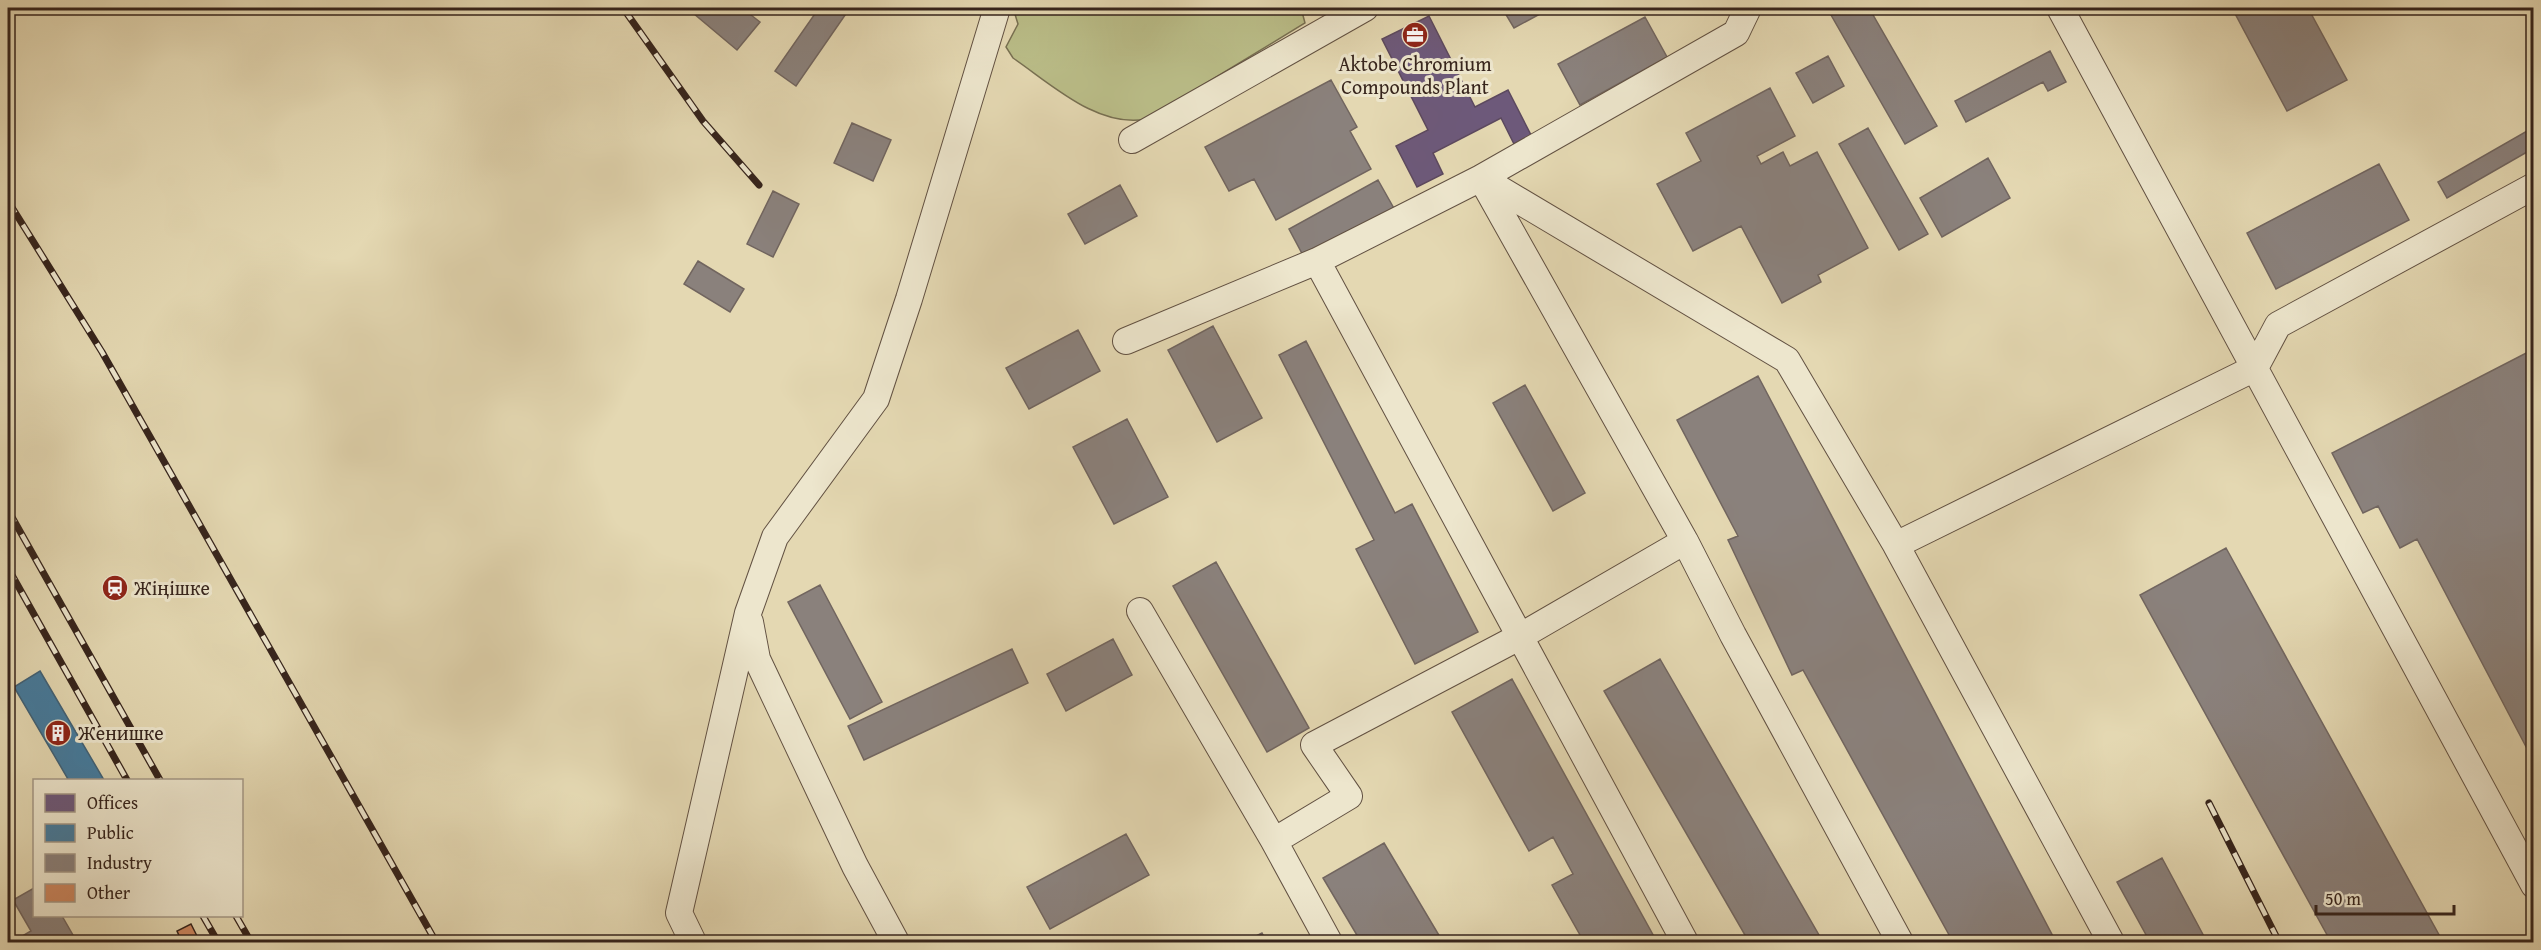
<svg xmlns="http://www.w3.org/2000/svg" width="2541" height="950" font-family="'Gentium Book Plus',serif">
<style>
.green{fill:#babd88;stroke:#787052;stroke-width:1.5}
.offices{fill:#6d597a;stroke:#5c495e;stroke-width:1.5}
.public{fill:#457b9d;stroke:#406176;stroke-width:1.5}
.industry{fill:#8a817c;stroke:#71655f;stroke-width:1.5}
.building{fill:#cc8760;stroke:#36241c;stroke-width:1.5}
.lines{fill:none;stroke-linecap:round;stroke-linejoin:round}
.minor-casing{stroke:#625142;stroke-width:28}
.minor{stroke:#ede6cd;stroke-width:26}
.rail-casing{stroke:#36241c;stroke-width:7}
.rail{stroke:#ede6cd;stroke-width:4.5;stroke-dasharray:14;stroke-linecap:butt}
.labels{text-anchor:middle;stroke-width:6;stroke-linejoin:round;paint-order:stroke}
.poi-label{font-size:20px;fill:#36241c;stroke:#ede6cd;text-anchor:start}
</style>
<rect width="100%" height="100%" fill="#e4d8b2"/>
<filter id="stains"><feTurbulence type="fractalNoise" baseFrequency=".00333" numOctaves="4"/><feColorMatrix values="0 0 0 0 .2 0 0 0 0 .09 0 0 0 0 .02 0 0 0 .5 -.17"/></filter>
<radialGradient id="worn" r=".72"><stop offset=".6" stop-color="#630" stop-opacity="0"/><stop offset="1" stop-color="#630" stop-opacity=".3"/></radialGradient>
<path class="green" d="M 1016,8 L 1301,8 L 1305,23 L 1147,119 C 1098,129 1050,83 1013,58 L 1006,47 L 1018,24 L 1014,11 Z"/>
<path class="offices" d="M 1429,16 L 1475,107 L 1508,90 L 1531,135 L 1514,144 L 1501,118 L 1433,153 L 1443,174 L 1417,187 L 1396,146 L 1428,130 L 1382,39 Z"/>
<path class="public" d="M 40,671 L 104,780 L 65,780 L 68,779 L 14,687 Z"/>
<path class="industry" d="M 687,8 L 742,8 L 760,22 L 737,50 Z
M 819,8 L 850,8 L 796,86 L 775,71 Z
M 1502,8 L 1551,8 L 1514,28 Z
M 1827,8 L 1869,8 L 1937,126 L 1905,144 Z
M 2232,8 L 2308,8 L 2347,80 L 2287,111 Z
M 1645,17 L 1667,57 L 1580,105 L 1558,64 Z
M 2050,51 L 2066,82 L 2048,91 L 2043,82 L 1966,122 L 1955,101 Z
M 1828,56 L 1844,86 L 1813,103 L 1796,73 Z
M 1331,80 L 1357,127 L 1350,131 L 1371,169 L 1276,220 L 1254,179 L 1229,191 L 1205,147 Z
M 1770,88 L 1795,136 L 1757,156 L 1761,164 L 1783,152 L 1790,166 L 1817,152 L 1868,248 L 1818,275 L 1821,282 L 1782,303 L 1741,226 L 1693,251 L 1657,184 L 1701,161 L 1686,133 Z
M 852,123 L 891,140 L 873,181 L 834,163 Z
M 2534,127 L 2534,148 L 2447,198 L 2438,182 Z
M 1868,128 L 1928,234 L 1899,250 L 1839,144 Z
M 1988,158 L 2010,198 L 1942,237 L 1920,198 Z
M 2379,164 L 2409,220 L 2276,289 L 2247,233 Z
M 1378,180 L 1396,212 L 1306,261 L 1289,229 Z
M 1120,185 L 1137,216 L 1085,244 L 1068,214 Z
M 773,191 L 799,204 L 773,257 L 747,244 Z
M 698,261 L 744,289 L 730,312 L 684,284 Z
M 1213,326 L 1262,418 L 1217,442 L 1168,350 Z
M 1078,330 L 1100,371 L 1029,409 L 1006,368 Z
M 1306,341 L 1395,513 L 1412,504 L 1478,632 L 1415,664 L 1356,549 L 1374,540 L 1279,355 Z
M 2534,349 L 2534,762 L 2417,539 L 2400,548 L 2378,506 L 2363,513 L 2332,453 Z
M 1758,376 L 2056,942 L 1953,942 L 1803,670 L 1792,675 L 1728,540 L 1738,536 L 1677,420 Z
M 1525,385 L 1585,493 L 1553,511 L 1493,403 Z
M 1127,419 L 1168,497 L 1114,524 L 1073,447 Z
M 2226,548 L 2443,942 L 2331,942 L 2140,595 Z
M 1216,562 L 1309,728 L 1267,752 L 1173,586 Z
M 820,585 L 882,702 L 850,719 L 788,602 Z
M 1113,639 L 1132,675 L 1066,711 L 1047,674 Z
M 1012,649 L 1028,683 L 864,760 L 848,726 Z
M 1660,659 L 1823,942 L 1749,942 L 1604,691 Z
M 1512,679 L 1657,942 L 1584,942 L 1552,885 L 1573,874 L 1553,837 L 1529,851 L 1452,712 Z
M 1126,834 L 1149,875 L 1050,929 L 1027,887 Z
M 1384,843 L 1443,942 L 1361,942 L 1323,878 Z
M 2162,858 L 2207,942 L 2150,942 L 2117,882 Z
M 34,888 L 34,916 L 62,916 L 77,942 L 12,942 L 31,931 L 13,900 Z
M 1262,933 L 1267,942 L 1244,942 Z"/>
<path class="building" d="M 191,924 L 200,942 L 182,942 L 177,931 Z"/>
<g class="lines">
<g class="minor-casing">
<path id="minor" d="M 2060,8 L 2534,885
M 1132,140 L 1365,8
M 1126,341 L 1317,261
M 1685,541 L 1733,635 L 1900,942
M 1896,545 L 2255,368 L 2278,325 L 2534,186
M 1140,611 L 1274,841
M 750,622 L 757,659 L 855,866 L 896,942
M 693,942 L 679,913 L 748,613 L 775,537 L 876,399 L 909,299 L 997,8
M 1329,942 L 1274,841 L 1349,796 L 1314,745 L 1521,636 L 1685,541 L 1481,178 L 1736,33 L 1748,8
M 1685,942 L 1317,261 L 1481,178 L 1787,360 L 1896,545 L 2111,942"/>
</g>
<use href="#minor" class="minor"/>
<g class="rail-casing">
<path id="rail" d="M 623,8 L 703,121 L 759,185
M 8,201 L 102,352 L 436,942
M 8,510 L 160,780
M 8,568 L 127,780
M 2209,803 L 2279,942
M 203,916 L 218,942
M 236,916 L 251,942"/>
</g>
<use href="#rail" class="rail"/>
</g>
<defs>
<g id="office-disc" transform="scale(1.35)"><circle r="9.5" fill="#8f2418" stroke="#ede6cd"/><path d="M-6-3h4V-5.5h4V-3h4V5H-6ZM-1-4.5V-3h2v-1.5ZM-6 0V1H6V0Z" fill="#fff"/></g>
<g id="station-disc" transform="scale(1.35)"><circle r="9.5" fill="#8f2418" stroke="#ede6cd"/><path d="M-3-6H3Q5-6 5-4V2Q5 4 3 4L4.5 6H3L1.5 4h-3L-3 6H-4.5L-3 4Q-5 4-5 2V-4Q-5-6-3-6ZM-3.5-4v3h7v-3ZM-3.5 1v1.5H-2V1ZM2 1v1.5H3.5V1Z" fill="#fff"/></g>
<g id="building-disc" transform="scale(1.35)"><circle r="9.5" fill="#8f2418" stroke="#ede6cd"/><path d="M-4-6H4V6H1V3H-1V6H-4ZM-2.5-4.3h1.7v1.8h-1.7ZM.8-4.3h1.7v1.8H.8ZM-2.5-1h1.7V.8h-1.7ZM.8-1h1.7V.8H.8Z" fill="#fff"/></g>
</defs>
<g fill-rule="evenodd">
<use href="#office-disc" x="1415" y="35"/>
<use href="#station-disc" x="115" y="588"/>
<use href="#building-disc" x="58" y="733"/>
</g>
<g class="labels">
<g class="poi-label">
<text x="1415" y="71" text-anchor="middle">Aktobe Chromium<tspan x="1415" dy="23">Compounds Plant</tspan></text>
<text x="134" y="595">Жіңішке</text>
<text x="78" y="740">Женишке</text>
</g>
</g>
<rect width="2541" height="950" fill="none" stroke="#e4d8b2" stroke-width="30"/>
<rect x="9" y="9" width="2523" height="932" fill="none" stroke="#36241c" stroke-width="3"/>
<rect x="15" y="15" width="2511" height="920" fill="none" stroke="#36241c" stroke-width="1.5"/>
<rect x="33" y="779" width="210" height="138" fill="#ede6cd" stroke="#a49886" stroke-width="1.5"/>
<rect x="45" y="794" width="30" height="18" fill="#6d597a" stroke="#a49886" stroke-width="1.5"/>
<text x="87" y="809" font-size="18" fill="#36241c">Offices</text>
<rect x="45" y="824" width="30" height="18" fill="#457b9d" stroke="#a49886" stroke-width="1.5"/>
<text x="87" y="839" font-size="18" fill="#36241c">Public</text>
<rect x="45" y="854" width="30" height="18" fill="#8a817c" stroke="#a49886" stroke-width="1.5"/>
<text x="87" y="869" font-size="18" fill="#36241c">Industry</text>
<rect x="45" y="884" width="30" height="18" fill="#cc8760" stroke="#a49886" stroke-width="1.5"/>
<text x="87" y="899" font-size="18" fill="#36241c">Other</text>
<path d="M2316 905v9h138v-9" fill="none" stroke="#36241c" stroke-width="3"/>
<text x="2325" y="905" font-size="18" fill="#36241c" stroke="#ede6cd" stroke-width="4.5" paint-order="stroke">50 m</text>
<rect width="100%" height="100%" filter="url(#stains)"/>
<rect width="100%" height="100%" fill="url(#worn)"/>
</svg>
